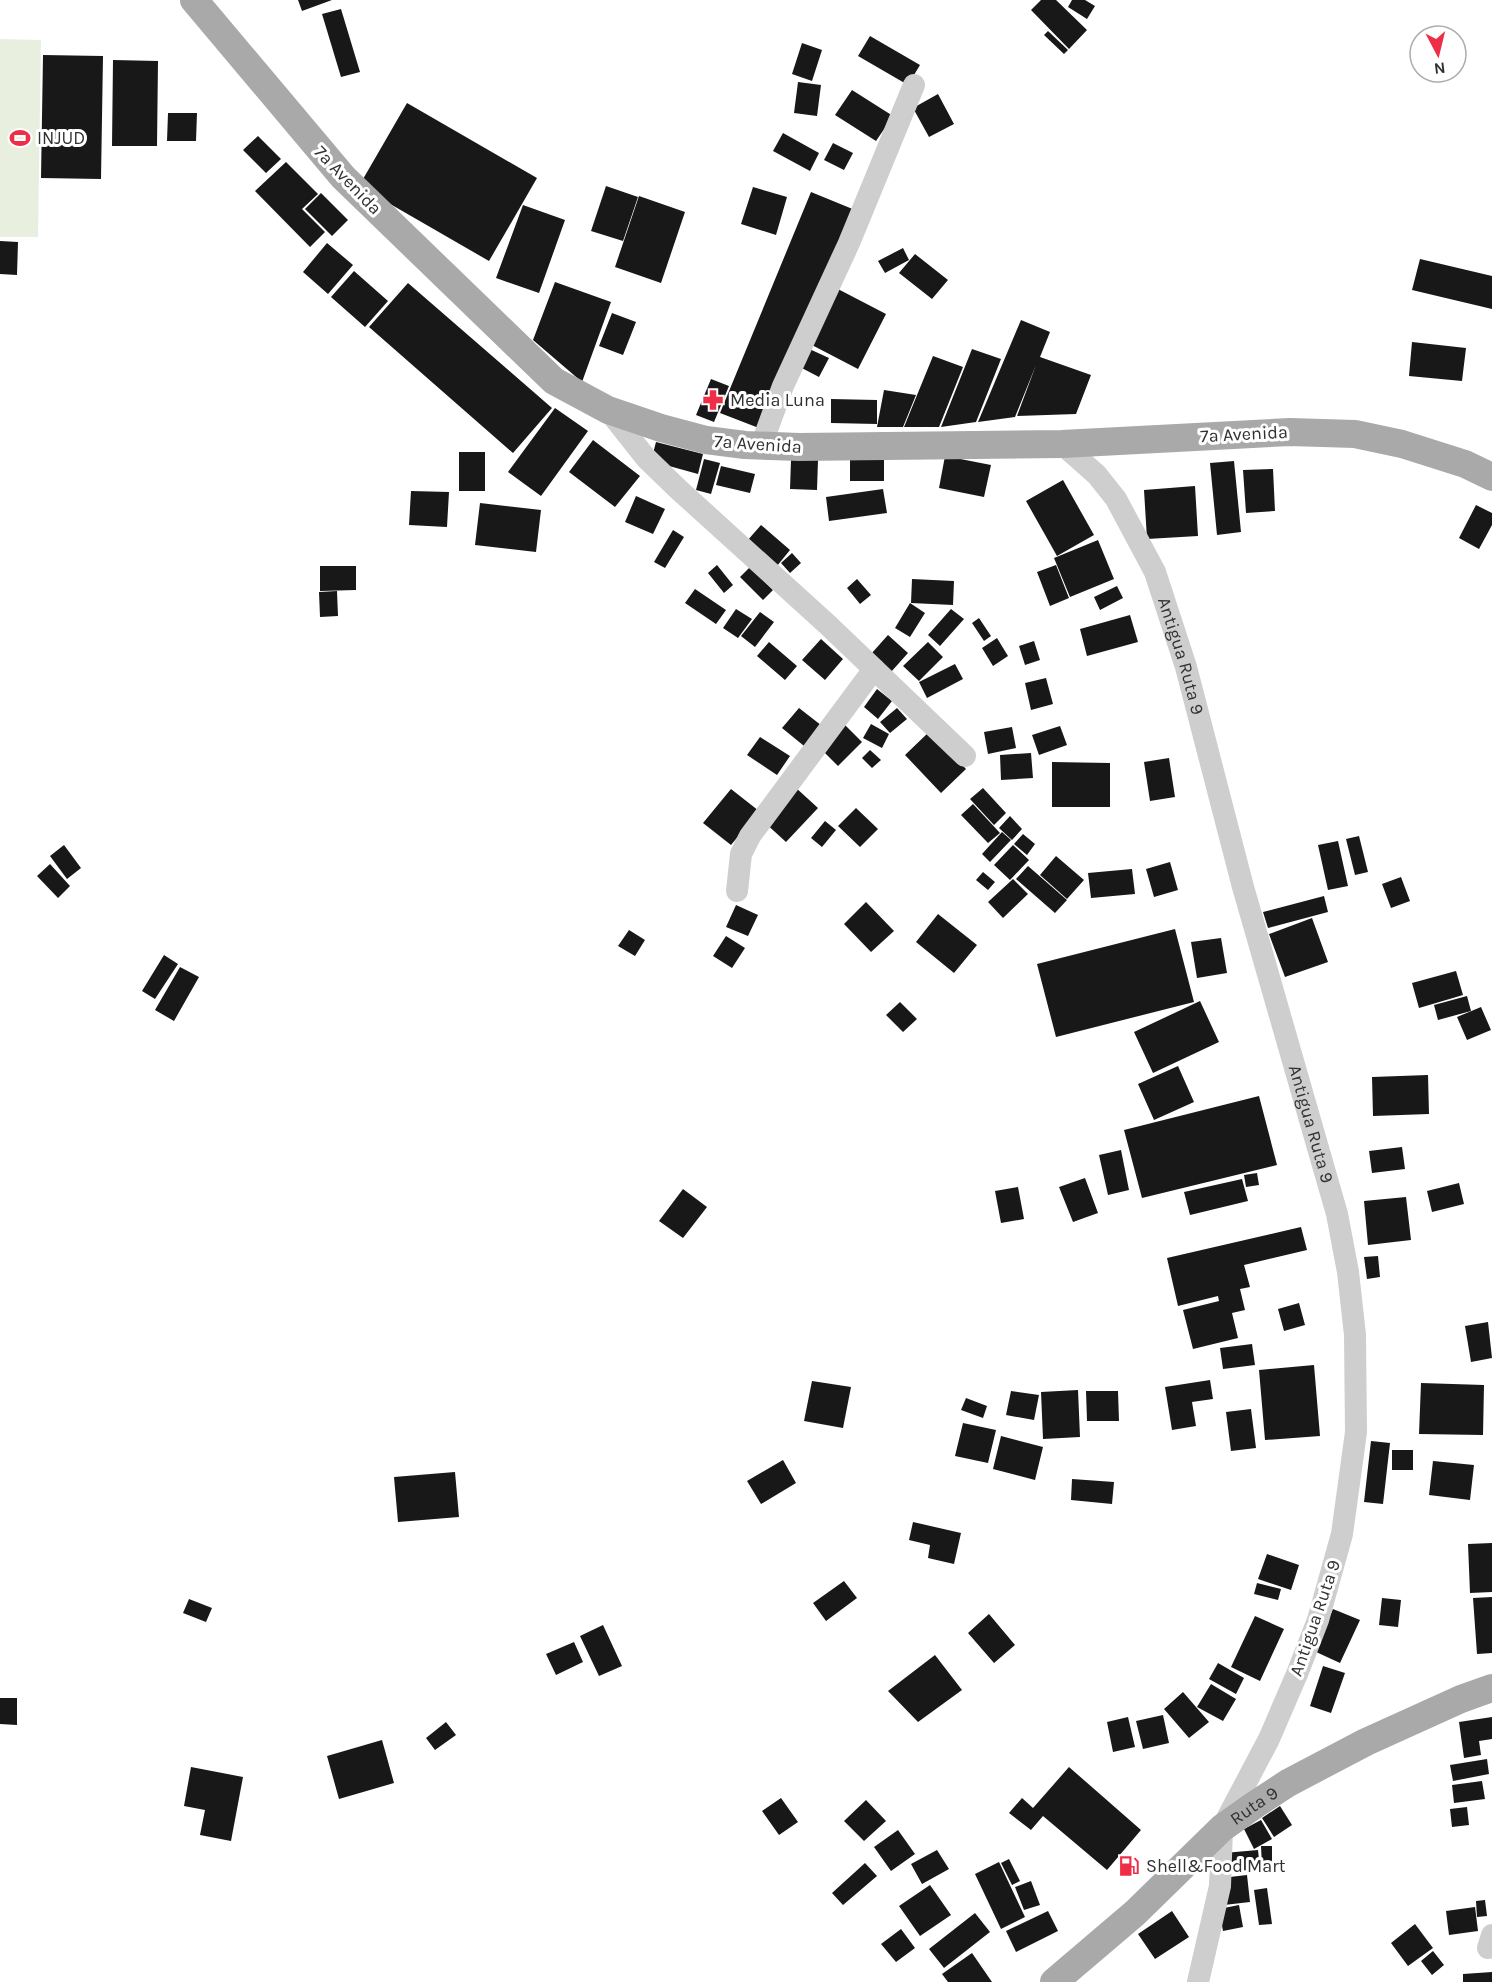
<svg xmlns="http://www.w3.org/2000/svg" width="1492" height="1982" font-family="Karla,sans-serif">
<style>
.green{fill:#e8efdf}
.building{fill:#181818}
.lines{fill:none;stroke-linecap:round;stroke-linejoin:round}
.minor{stroke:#cecece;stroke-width:22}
.major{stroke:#a9a9a9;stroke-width:28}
.labels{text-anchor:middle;stroke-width:6;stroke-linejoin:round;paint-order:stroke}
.poi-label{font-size:18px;fill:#313131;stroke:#fff;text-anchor:start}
.street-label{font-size:18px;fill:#313131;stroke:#fff}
</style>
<rect width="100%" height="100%" fill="#fff"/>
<path class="green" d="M 0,39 L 41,40 L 38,237 L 0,237 Z"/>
<path class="building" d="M 298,0 L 332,0 L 302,11 Z
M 1041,0 L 1056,0 L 1087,30 L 1069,49 L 1031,10 Z
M 1072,0 L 1085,0 L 1095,6 L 1087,19 L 1068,7 Z
M 341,9 L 360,72 L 341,77 L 322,14 Z
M 1048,31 L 1068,50 L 1064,54 L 1044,35 Z
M 870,36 L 920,65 L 908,85 L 858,56 Z
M 802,43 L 822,50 L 812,81 L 792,74 Z
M 43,55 L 103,56 L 101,179 L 41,178 Z
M 113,60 L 158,61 L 157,146 L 112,146 Z
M 798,82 L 821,85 L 817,116 L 794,113 Z
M 852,90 L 893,116 L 876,141 L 835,115 Z
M 938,94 L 954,124 L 929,137 L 913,108 Z
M 407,103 L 537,178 L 489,261 L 359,186 Z
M 168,113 L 197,113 L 196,141 L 167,141 Z
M 783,133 L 819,153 L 810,171 L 773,151 Z
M 258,136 L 281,159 L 266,173 L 243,150 Z
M 833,143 L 853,153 L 844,170 L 824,160 Z
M 286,162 L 318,194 L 302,209 L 325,232 L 310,247 L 255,191 Z
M 606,186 L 638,197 L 623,241 L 591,231 Z
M 753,187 L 787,197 L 776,235 L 741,224 Z
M 811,192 L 855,210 L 764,430 L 720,413 Z
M 321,193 L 348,220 L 332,236 L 305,209 Z
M 639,196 L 685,212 L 661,283 L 615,267 Z
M 523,205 L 565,220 L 539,293 L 496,278 Z
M 0,241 L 18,242 L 17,275 L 0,274 Z
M 327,243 L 353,265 L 328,294 L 303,272 Z
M 903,248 L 909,260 L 885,273 L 878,261 Z
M 915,254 L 948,280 L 932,299 L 899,273 Z
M 1420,259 L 1492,276 L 1492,309 L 1412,290 Z
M 354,271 L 388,301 L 365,327 L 331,297 Z
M 555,282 L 611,302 L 582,382 L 533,340 Z
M 408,283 L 552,408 L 513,453 L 369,327 Z
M 836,288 L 886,314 L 858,369 L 808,343 Z
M 612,313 L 636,322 L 623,355 L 599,346 Z
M 1021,320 L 1050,332 L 1040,357 L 1091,375 L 1076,414 L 1017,416 L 1036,365 L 1015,417 L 978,422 Z
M 1412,342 L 1466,348 L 1462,381 L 1409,376 Z
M 805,347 L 829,358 L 819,377 L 796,365 Z
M 972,349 L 1001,359 L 976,422 L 941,427 Z
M 933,356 L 963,367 L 939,427 L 904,427 Z
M 711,379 L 729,386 L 714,422 L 696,415 Z
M 884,390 L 916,395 L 903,427 L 877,427 Z
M 831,399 L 877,400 L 877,424 L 831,423 Z
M 555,408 L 588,431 L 541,496 L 508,472 Z
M 593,440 L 640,476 L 615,507 L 569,472 Z
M 656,442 L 703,454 L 698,474 L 651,461 Z
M 459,452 L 485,452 L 485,491 L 459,491 Z
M 945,456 L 991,465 L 984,497 L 939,488 Z
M 850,458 L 884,458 L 884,481 L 850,481 Z
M 704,459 L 720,463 L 711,494 L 696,490 Z
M 791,460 L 818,460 L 817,490 L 790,489 Z
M 1234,461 L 1241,532 L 1217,535 L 1210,463 Z
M 721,466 L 755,474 L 750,493 L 716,485 Z
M 1273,469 L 1275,511 L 1246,513 L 1243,470 Z
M 1063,480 L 1094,535 L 1057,556 L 1026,501 Z
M 1195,486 L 1198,536 L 1147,539 L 1144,490 Z
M 883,489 L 887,513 L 829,521 L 826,497 Z
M 411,491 L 449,492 L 447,527 L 409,525 Z
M 636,496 L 665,509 L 653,534 L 625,522 Z
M 480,503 L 541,510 L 536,552 L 475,545 Z
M 1476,505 L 1492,513 L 1492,525 L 1479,549 L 1459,538 Z
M 761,525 L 790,550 L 777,566 L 747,541 Z
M 673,530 L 684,537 L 665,568 L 654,562 Z
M 1098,540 L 1114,579 L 1070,597 L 1054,558 Z
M 792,553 L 801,563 L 790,573 L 781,563 Z
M 717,565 L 733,585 L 724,593 L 708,573 Z
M 1056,565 L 1069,598 L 1050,606 L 1037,572 Z
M 320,566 L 356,566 L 356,590 L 320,591 Z
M 750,567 L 773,590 L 763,600 L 740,577 Z
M 857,579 L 871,595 L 860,604 L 847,588 Z
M 912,579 L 954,581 L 953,605 L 911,603 Z
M 1117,586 L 1123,598 L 1100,610 L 1094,597 Z
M 695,589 L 726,610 L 716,624 L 685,603 Z
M 337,591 L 338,616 L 320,617 L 319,592 Z
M 910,603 L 925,613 L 910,637 L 895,628 Z
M 736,609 L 752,619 L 738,638 L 723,628 Z
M 951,609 L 964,619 L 940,646 L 928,635 Z
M 760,612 L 774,622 L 755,647 L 741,636 Z
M 1130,615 L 1138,642 L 1087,656 L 1080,629 Z
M 979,618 L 991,636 L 984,641 L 972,623 Z
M 888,635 L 908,653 L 891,672 L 871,654 Z
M 997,638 L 1008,656 L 993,666 L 982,648 Z
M 821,639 L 843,659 L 825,680 L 802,660 Z
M 1034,641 L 1040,660 L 1025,665 L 1019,646 Z
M 769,642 L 797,666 L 785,680 L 757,656 Z
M 928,642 L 943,657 L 919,681 L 903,666 Z
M 955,664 L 963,679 L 927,698 L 919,682 Z
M 1046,678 L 1053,704 L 1031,710 L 1025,683 Z
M 877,689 L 892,701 L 878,719 L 864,707 Z
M 799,708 L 826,729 L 809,750 L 782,728 Z
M 897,708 L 907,719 L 890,733 L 880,722 Z
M 871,724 L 889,734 L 882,748 L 863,738 Z
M 845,725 L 862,742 L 838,766 L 821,749 Z
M 1060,726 L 1067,745 L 1039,755 L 1032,735 Z
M 1012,727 L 1016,748 L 988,754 L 984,732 Z
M 930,731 L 966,769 L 941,793 L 905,755 Z
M 760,737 L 790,756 L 777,775 L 747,755 Z
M 870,750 L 881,760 L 872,768 L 862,758 Z
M 1031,753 L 1033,778 L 1001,780 L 1000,755 Z
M 1169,758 L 1175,797 L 1150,801 L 1144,762 Z
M 1052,762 L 1110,763 L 1110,807 L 1052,807 Z
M 795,787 L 818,808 L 786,842 L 763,821 Z
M 983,788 L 1006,813 L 994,825 L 970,799 Z
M 731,789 L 759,811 L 731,845 L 703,823 Z
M 973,804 L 1000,833 L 988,843 L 961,815 Z
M 856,808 L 878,829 L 860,847 L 838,826 Z
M 1010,816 L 1022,829 L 1012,840 L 999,828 Z
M 825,821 L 836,830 L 822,847 L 811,838 Z
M 1002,832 L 1011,840 L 990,862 L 982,854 Z
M 1023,834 L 1035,844 L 1027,855 L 1014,844 Z
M 1359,836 L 1368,872 L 1355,875 L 1346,839 Z
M 1338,841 L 1348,886 L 1328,890 L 1318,845 Z
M 64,845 L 81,868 L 67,879 L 50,856 Z
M 1013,845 L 1029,860 L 1010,880 L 994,865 Z
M 1056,856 L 1084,880 L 1067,899 L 1040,875 Z
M 1170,862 L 1178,890 L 1154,897 L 1146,869 Z
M 50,864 L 70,886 L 58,898 L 37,876 Z
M 1028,866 L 1067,900 L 1055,913 L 1016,879 Z
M 1132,869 L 1135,894 L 1091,898 L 1088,873 Z
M 983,872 L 995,882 L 988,890 L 976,880 Z
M 1401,877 L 1410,901 L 1391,908 L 1382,884 Z
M 1013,879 L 1028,894 L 1003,918 L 988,902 Z
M 1324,896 L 1328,912 L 1268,928 L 1263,912 Z
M 866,902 L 894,931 L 871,952 L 844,924 Z
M 736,905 L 758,915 L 748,936 L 726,927 Z
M 938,914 L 977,945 L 954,973 L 916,942 Z
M 1312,918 L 1328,962 L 1285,977 L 1269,934 Z
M 1175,929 L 1194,1002 L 1056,1037 L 1037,964 Z
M 629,930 L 645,940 L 635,956 L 618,946 Z
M 726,936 L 745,948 L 732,968 L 713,956 Z
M 1221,938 L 1227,973 L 1197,978 L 1191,942 Z
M 164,955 L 178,964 L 155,999 L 142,991 Z
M 180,967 L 199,977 L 174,1021 L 155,1010 Z
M 1456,971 L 1463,995 L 1419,1008 L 1412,983 Z
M 1467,996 L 1471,1011 L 1438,1020 L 1434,1005 Z
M 1200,1001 L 1219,1042 L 1153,1073 L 1134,1032 Z
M 900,1002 L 917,1019 L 903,1032 L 886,1015 Z
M 1481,1007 L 1491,1030 L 1467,1040 L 1457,1017 Z
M 1178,1066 L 1194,1102 L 1154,1120 L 1138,1084 Z
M 1428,1075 L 1429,1114 L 1373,1116 L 1372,1077 Z
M 1259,1096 L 1277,1165 L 1142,1198 L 1124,1130 Z
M 1402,1147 L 1405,1169 L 1372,1173 L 1369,1151 Z
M 1121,1150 L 1129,1190 L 1108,1195 L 1099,1155 Z
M 1257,1173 L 1259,1185 L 1246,1187 L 1244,1175 Z
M 1085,1178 L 1098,1213 L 1073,1222 L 1059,1187 Z
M 1242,1179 L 1248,1201 L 1190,1215 L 1184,1192 Z
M 1459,1183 L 1464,1204 L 1432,1212 L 1427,1191 Z
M 1018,1187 L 1024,1219 L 1001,1223 L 995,1191 Z
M 683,1189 L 707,1207 L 683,1238 L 659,1221 Z
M 1406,1197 L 1411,1240 L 1368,1245 L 1364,1201 Z
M 1301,1227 L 1307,1250 L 1244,1265 L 1250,1287 L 1240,1289 L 1245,1310 L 1232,1313 L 1238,1338 L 1193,1349 L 1183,1310 L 1219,1301 L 1218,1296 L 1178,1306 L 1167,1258 Z
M 1378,1256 L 1380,1277 L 1367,1279 L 1364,1257 Z
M 1299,1303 L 1305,1325 L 1284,1331 L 1278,1309 Z
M 1488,1322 L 1492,1358 L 1471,1362 L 1465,1326 Z
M 1252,1344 L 1255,1365 L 1223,1369 L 1220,1348 Z
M 1314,1365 L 1320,1436 L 1265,1440 L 1259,1370 Z
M 1210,1380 L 1213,1399 L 1192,1402 L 1196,1426 L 1172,1430 L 1165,1387 Z
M 812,1381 L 851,1387 L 843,1428 L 804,1421 Z
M 1421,1383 L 1484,1385 L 1483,1435 L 1419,1434 Z
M 1078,1390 L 1080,1437 L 1043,1439 L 1041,1392 Z
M 1011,1391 L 1039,1395 L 1034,1420 L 1006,1415 Z
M 1086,1391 L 1118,1391 L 1119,1421 L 1087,1421 Z
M 966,1398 L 987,1406 L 983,1418 L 961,1410 Z
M 1251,1409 L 1256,1448 L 1231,1451 L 1226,1412 Z
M 963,1423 L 996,1430 L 988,1463 L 955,1456 Z
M 1001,1436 L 1043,1447 L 1035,1480 L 993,1469 Z
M 1371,1441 L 1390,1443 L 1383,1504 L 1364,1502 Z
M 1392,1450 L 1413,1450 L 1413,1470 L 1392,1470 Z
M 783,1460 L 796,1483 L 761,1504 L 747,1481 Z
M 1433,1461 L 1474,1465 L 1470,1500 L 1429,1495 Z
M 455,1472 L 459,1517 L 398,1522 L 394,1477 Z
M 1072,1479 L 1114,1482 L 1112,1504 L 1071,1500 Z
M 913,1522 L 961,1533 L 954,1564 L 928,1558 L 930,1545 L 909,1540 Z
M 1492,1543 L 1492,1592 L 1470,1593 L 1468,1544 Z
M 1267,1554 L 1299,1565 L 1291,1590 L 1258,1579 Z
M 844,1581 L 857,1598 L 826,1621 L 813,1603 Z
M 1257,1583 L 1281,1589 L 1278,1600 L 1254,1594 Z
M 1492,1597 L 1492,1653 L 1477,1654 L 1473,1598 Z
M 1382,1598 L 1401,1600 L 1398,1627 L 1379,1625 Z
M 189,1599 L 212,1608 L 206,1622 L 183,1613 Z
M 1333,1609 L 1360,1620 L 1340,1663 L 1314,1651 Z
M 989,1614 L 1015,1645 L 994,1663 L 968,1633 Z
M 1255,1616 L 1284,1629 L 1260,1681 L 1231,1667 Z
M 603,1625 L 622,1666 L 599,1676 L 580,1636 Z
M 574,1642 L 583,1662 L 556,1675 L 546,1654 Z
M 935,1655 L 962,1690 L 918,1722 L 888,1691 Z
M 1218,1663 L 1244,1678 L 1236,1694 L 1209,1679 Z
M 1323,1666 L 1345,1673 L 1331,1713 L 1310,1706 Z
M 1211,1684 L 1236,1699 L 1223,1721 L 1197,1707 Z
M 1183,1692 L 1209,1722 L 1189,1738 L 1164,1709 Z
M 0,1698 L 17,1698 L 17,1725 L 0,1724 Z
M 1163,1715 L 1169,1743 L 1143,1749 L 1136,1721 Z
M 1128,1717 L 1135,1747 L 1113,1752 L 1107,1722 Z
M 1492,1717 L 1492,1739 L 1479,1741 L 1481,1755 L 1464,1758 L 1459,1722 Z
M 446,1722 L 456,1735 L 435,1750 L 426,1738 Z
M 382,1740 L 394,1783 L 339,1799 L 327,1756 Z
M 1487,1759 L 1489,1774 L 1453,1781 L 1450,1765 Z
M 191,1767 L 243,1777 L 231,1841 L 200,1835 L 205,1810 L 184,1806 Z
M 1069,1767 L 1141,1830 L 1107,1870 L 1043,1816 L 1031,1830 L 1009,1813 L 1022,1798 L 1033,1808 Z
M 1482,1781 L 1485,1799 L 1454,1803 L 1452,1785 Z
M 781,1798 L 798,1822 L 779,1835 L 762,1811 Z
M 866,1800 L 886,1821 L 864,1841 L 844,1821 Z
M 1280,1806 L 1292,1825 L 1274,1837 L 1262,1818 Z
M 1467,1807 L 1469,1825 L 1452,1827 L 1450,1809 Z
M 1261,1820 L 1272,1839 L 1254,1849 L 1244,1829 Z
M 898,1830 L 915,1854 L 891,1871 L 874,1847 Z
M 1261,1846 L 1272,1846 L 1272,1866 L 1262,1866 Z
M 937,1850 L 949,1869 L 922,1884 L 911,1864 Z
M 1258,1850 L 1260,1869 L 1225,1872 L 1224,1853 Z
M 1009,1859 L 1020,1881 L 1012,1885 L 1001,1863 Z
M 999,1862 L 1025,1917 L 1001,1929 L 975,1874 Z
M 865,1863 L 877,1876 L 843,1905 L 832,1893 Z
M 1247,1875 L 1250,1902 L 1224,1905 L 1221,1878 Z
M 1031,1881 L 1040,1905 L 1024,1910 L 1015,1887 Z
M 930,1885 L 951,1915 L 920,1936 L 899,1906 Z
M 1267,1888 L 1272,1924 L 1259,1925 L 1254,1890 Z
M 1485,1900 L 1487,1916 L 1477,1917 L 1476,1901 Z
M 1239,1905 L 1243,1927 L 1223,1931 L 1219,1909 Z
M 1475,1907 L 1478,1931 L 1449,1935 L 1446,1911 Z
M 1048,1911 L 1058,1931 L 1016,1952 L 1006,1931 Z
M 1172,1911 L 1189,1937 L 1155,1959 L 1138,1934 Z
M 975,1913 L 990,1932 L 944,1968 L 929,1949 Z
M 1415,1924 L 1433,1948 L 1408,1966 L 1391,1943 Z
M 901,1929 L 915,1948 L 896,1962 L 881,1944 Z
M 1433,1951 L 1444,1965 L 1432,1975 L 1421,1961 Z
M 972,1953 L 992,1982 L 948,1982 L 942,1974 Z
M 1492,1972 L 1492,1982 L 1463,1982 L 1463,1974 Z"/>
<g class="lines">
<g class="minor">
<path d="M 608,410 L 646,458 L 678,489 L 828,625 L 965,756"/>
<path id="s1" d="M 1062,444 L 1097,475 L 1116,499 L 1155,572 L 1186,667 L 1243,887 L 1337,1214 L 1348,1272 L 1355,1335 L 1356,1432 L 1342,1534 L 1318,1620 L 1297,1674 L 1269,1739 L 1222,1828 L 1220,1886 L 1198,1982"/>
<path d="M 761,446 L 783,386 L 849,243 L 914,85"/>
<path d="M 737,891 L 741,854 L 750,836 L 874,669"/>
<path d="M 1488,1948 L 1492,1935"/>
</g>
<g class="major">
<path d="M 194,0 L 343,177 L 554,381 L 608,410 L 661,428 L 706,440 L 745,445 L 799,447 L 1062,444 L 1290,432 L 1355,434 L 1402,444 L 1465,464 L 1492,477"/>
<path id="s2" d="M 1054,1982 L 1135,1913 L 1222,1828 L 1253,1806 L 1288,1783 L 1366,1742 L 1461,1699 L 1492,1688"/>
</g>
</g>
<defs>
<g id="stadium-bare" transform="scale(1.62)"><path d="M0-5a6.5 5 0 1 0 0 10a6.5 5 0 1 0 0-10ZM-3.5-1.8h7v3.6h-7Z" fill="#ee2e47" stroke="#fff" stroke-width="2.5" paint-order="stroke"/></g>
<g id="pharmacy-bare" transform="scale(1.62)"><path d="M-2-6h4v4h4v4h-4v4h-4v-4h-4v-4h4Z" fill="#ee2e47" stroke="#fff" stroke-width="2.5" paint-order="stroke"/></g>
<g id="fuel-bare" transform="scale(1.62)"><path d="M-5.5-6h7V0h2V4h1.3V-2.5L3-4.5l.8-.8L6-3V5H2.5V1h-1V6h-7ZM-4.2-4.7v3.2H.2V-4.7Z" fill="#ee2e47" stroke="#fff" stroke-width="2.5" paint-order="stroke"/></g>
</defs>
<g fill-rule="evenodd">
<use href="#stadium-bare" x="20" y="138"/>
<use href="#pharmacy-bare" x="713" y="400"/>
<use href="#fuel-bare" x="1129" y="1866"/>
</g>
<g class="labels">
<g class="poi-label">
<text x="37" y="144">INJUD</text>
<text x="730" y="406">Media Luna</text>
<text x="1146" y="1872">Shell&amp;Food Mart</text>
</g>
<g class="street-label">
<text transform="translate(348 180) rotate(46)" y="6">7ª Avenida</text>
<text transform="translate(1244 434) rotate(-3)" y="6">7ª Avenida</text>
<text transform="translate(758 444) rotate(4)" y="6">7ª Avenida</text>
<text dy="6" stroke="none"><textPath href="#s1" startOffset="248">Antigua Ruta 9</textPath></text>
<text dy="6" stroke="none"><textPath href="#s1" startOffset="734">Antigua Ruta 9</textPath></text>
<text transform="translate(1315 1618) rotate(-71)" y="6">Antigua Ruta 9</text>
<text dy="6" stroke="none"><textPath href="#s2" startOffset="267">Ruta 9</textPath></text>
</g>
</g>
<g transform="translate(1438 54) rotate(173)"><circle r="28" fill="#ffffff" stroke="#adadad" stroke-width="1.5"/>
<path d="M0-4.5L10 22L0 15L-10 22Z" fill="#ee2e47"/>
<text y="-9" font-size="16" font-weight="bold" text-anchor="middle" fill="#313131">N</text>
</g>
</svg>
